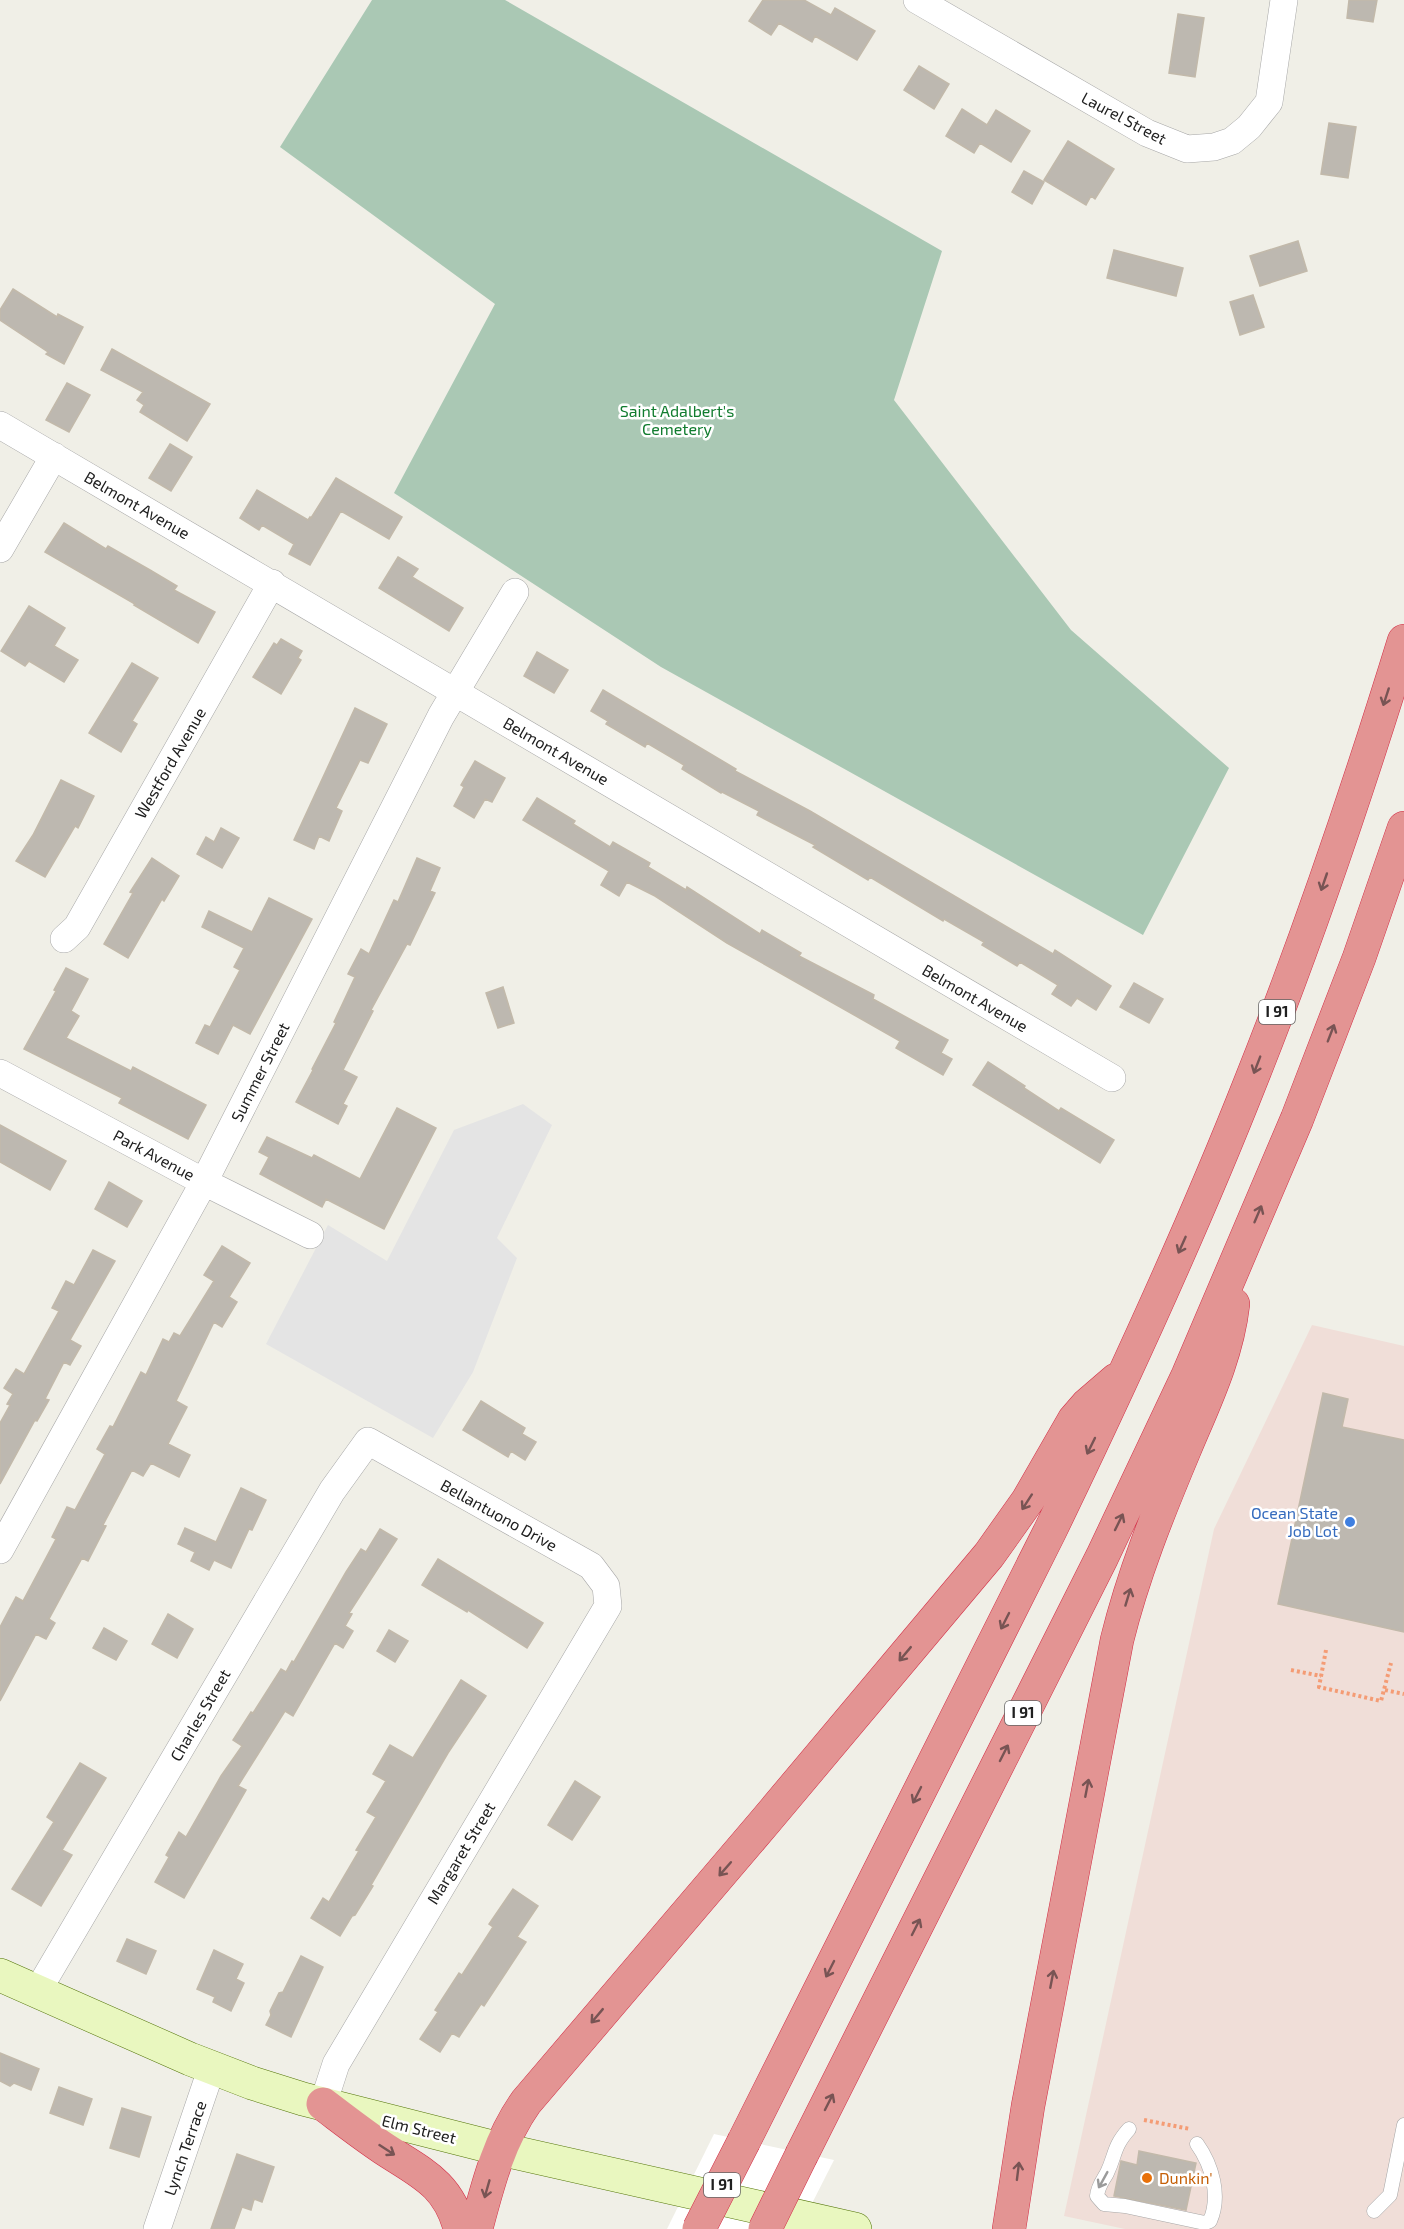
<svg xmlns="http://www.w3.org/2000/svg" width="1404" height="2229" font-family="'Exo 2',sans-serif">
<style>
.commercial{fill:#f0ded8}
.cemetery{fill:#aac8b4}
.parking{fill:#e4e4e4}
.pier{fill:#fff}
.building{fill:#bdb8b0;stroke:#c2b9aa;stroke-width:1.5}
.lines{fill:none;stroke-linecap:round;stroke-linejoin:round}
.lane-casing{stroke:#a7a7a7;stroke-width:15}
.street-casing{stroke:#a7a7a7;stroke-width:28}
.secondary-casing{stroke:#54750a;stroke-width:34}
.highway-casing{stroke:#d32f47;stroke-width:34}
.path{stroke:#f49c75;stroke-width:4;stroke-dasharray:3 3;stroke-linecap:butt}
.lane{stroke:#fff;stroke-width:14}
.street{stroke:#fff;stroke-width:27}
.secondary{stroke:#e9f7bf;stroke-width:33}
.highway{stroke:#e39493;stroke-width:33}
.highway-bridge-casing{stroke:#d32f47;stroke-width:34;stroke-linecap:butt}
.highway-bridge{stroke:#e39493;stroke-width:33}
.oneway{stroke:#785454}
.oneway2{stroke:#9b9b9b}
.shop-dot{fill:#3f7fe0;stroke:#fff;stroke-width:2}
.food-dot{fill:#e8710a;stroke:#fff;stroke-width:2}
.labels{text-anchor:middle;stroke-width:5;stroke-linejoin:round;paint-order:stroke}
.shield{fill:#fff;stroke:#636363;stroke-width:1.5}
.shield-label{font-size:15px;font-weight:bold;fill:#202020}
.street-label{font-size:16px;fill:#202020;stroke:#fff}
.park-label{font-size:16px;fill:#117c2f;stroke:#fff}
.shop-label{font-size:16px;fill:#366cbe;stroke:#fff;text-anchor:end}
.food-label{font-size:16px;fill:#c56008;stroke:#fff;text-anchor:start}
</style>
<rect width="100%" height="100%" fill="#f0efe7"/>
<path class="commercial" d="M 1312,1325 L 1404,1346 L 1404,2229 L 1125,2229 L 1064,2216 L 1214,1529 Z"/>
<path class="cemetery" d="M 372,0 L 505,0 L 942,251 L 894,400 L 1071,630 L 1229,768 L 1143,935 L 661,667 L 394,493 L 495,304 L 280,147 Z"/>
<path class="parking" d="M 523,1104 L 552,1125 L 497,1238 L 517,1258 L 473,1372 L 433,1438 L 266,1344 L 328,1225 L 387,1261 L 454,1130 Z"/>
<path class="pier" d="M 714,2134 L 834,2160 L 799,2229 L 667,2229 Z"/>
<path class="building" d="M 763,0 L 804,0 L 831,15 L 835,8 L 875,31 L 857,60 L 815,36 L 812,42 L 779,23 L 771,35 L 749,21 Z
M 1349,0 L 1377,0 L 1373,22 L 1347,18 Z
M 1178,14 L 1204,18 L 1195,77 L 1169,73 Z
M 919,66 L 949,84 L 934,109 L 904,90 Z
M 962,109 L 987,125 L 996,110 L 1030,131 L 1011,162 L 980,143 L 974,153 L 946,136 Z
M 1329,123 L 1356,127 L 1348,178 L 1321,174 Z
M 1068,141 L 1114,169 L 1095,199 L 1091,196 L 1086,205 L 1044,180 Z
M 1024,171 L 1044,182 L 1032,204 L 1012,192 Z
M 1298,241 L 1307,271 L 1260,286 L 1250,256 Z
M 1114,250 L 1183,268 L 1176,296 L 1107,278 Z
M 13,289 L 57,317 L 58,314 L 83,327 L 64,364 L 46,354 L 48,352 L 0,320 L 0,310 Z
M 1253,295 L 1264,327 L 1240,335 L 1230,302 Z
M 112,349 L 210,404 L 187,441 L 140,412 L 144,405 L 137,400 L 143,392 L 101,370 Z
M 67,383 L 90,395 L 69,432 L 46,420 Z
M 170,444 L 192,457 L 171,491 L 149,478 Z
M 336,478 L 402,517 L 389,539 L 341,511 L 310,565 L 289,554 L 294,544 L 262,525 L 259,530 L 240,518 L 257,490 L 308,520 L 310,517 L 311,518 Z
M 64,523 L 106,549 L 108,546 L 150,570 L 177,586 L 174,590 L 215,612 L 198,643 L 134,605 L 135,604 L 45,552 Z
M 398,557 L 418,569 L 412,577 L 463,608 L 449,631 L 379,588 Z
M 29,606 L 65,628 L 54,646 L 78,660 L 64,682 L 29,661 L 25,666 L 1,651 Z
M 281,639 L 302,651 L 298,658 L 301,660 L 281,694 L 253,677 L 274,643 L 277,645 Z
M 537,652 L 568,670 L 554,693 L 524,676 Z
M 132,663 L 158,678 L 132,721 L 137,724 L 121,752 L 89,733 Z
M 603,690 L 736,769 L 735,771 L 810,811 L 1053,954 L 1055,950 L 1111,986 L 1096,1010 L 1077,998 L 1071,1006 L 1052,994 L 1058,985 L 1020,962 L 1017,966 L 982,945 L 984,942 L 944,919 L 943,921 L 870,877 L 868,880 L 813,847 L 815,845 L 757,815 L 759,811 L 722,792 L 721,793 L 682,769 L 684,765 L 647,743 L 645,747 L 606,724 L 608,721 L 591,711 Z
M 355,708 L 387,724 L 368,763 L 360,760 L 336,808 L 342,811 L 329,841 L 319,836 L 314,849 L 294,840 Z
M 475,761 L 505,778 L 492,802 L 485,799 L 474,818 L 454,806 L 464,787 L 461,785 Z
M 61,780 L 94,796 L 78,828 L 75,826 L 45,877 L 16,861 L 33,835 Z
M 537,798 L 575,821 L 573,824 L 610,847 L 613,842 L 650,863 L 648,867 L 686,890 L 687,887 L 760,934 L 762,930 L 801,953 L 799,956 L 874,995 L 873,999 L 948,1040 L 941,1053 L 952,1059 L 943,1075 L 896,1048 L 900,1041 L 727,943 L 655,896 L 627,882 L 619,896 L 601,885 L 609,871 L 523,820 Z
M 221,828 L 239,838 L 222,868 L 197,854 L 206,837 L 214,842 Z
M 152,858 L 179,876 L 164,901 L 162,899 L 128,958 L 104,944 L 133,893 L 130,892 Z
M 417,858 L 440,868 L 430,891 L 435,893 L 410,945 L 407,944 L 371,1010 L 373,1011 L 343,1070 L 357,1077 L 343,1104 L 347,1106 L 338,1124 L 296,1102 L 313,1070 L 312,1069 L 336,1023 L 334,1022 L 355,977 L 348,974 L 361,949 L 369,954 L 394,900 L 398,902 Z
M 269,898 L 312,919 L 250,1034 L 233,1025 L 218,1054 L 196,1043 L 205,1025 L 210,1027 L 240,970 L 234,967 L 244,948 L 202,927 L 209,911 L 252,932 Z
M 66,968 L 88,979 L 71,1011 L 79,1016 L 66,1038 L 131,1071 L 133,1067 L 206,1105 L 188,1139 L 119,1103 L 122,1098 L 24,1049 L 56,991 L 54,990 Z
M 1134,983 L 1163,999 L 1149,1023 L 1120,1007 Z
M 503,987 L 514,1023 L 498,1028 L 486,993 Z
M 988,1062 L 1025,1086 L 1024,1088 L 1059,1111 L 1061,1108 L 1114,1140 L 1100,1163 L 973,1085 Z
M 397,1108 L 436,1128 L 384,1229 L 326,1199 L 322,1207 L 260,1174 L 269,1157 L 259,1152 L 267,1137 L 312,1158 L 314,1155 L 360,1179 Z
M 0,1125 L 66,1161 L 50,1190 L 0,1162 Z
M 109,1182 L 142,1201 L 127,1227 L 95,1209 Z
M 222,1246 L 250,1263 L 229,1297 L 237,1302 L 222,1327 L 214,1322 L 176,1401 L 187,1407 L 168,1444 L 190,1455 L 179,1477 L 151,1463 L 143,1476 L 132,1470 L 103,1525 L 106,1526 L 88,1561 L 82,1558 L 49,1619 L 55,1623 L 46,1639 L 36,1634 L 0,1701 L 0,1627 L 16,1597 L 23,1601 L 56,1539 L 52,1537 L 67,1507 L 75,1510 L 105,1454 L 97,1449 L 110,1426 L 113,1427 L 141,1372 L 146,1375 L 163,1339 L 169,1342 L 174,1333 L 180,1336 L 214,1281 L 204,1275 Z
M 93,1250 L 115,1261 L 70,1340 L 81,1346 L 70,1365 L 64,1362 L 45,1399 L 49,1400 L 37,1421 L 35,1420 L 0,1484 L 0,1423 L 10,1405 L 7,1404 L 13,1394 L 4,1388 L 16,1369 L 24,1374 L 59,1311 L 52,1308 L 66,1281 L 74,1285 Z
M 1323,1393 L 1348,1399 L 1342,1427 L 1404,1440 L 1404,1632 L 1278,1604 Z
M 481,1401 L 525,1428 L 522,1434 L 536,1442 L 525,1460 L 511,1451 L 508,1457 L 463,1430 Z
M 241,1488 L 266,1500 L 252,1530 L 249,1529 L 231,1568 L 214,1560 L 209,1570 L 191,1561 L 195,1552 L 178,1544 L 185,1528 L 216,1542 Z
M 380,1529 L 397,1539 L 349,1613 L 352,1614 L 345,1626 L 353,1631 L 343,1648 L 335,1643 L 293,1716 L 285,1711 L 238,1786 L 246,1790 L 184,1898 L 155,1882 L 169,1857 L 166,1855 L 179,1832 L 186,1837 L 221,1776 L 242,1746 L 233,1740 L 251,1712 L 253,1713 L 281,1669 L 286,1672 L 292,1661 L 294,1662 L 346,1572 L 361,1549 L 366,1552 Z
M 438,1559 L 543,1623 L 527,1648 L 468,1610 L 467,1612 L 422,1585 Z
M 168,1614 L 193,1629 L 177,1658 L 152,1644 Z
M 104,1628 L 127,1641 L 116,1660 L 93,1648 Z
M 389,1630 L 408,1641 L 395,1662 L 377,1651 Z
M 461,1680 L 486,1696 L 448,1753 L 371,1885 L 373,1886 L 355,1915 L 352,1916 L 340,1936 L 311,1918 L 323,1898 L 329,1902 L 359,1851 L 356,1850 L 376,1817 L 367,1812 L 386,1781 L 373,1774 L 390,1745 L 413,1758 Z
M 80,1763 L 106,1778 L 62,1850 L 72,1855 L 41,1906 L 12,1889 L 54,1822 L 47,1817 Z
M 575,1781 L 600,1797 L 572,1840 L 548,1825 Z
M 513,1889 L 538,1906 L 517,1937 L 526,1942 L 484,2006 L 481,2004 L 459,2037 L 452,2033 L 440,2052 L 420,2039 L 438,2012 L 435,2010 L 459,1973 L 462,1975 L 493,1927 L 489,1924 Z
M 127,1939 L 156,1951 L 146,1974 L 117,1961 Z
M 214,1950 L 243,1964 L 236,1979 L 244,1983 L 231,2011 L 213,2002 L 215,1997 L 197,1989 Z
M 301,1956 L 323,1967 L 291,2037 L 266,2025 L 271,2015 L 270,2011 L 279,1993 L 283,1992 Z
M 0,2053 L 39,2069 L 31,2090 L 14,2083 L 10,2086 L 0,2081 Z
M 59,2087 L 92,2099 L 83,2125 L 50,2113 Z
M 122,2108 L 151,2117 L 139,2157 L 110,2148 Z
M 1139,2151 L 1196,2163 L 1186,2210 L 1114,2196 L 1121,2161 L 1137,2165 Z
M 237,2154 L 274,2167 L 262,2202 L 254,2199 L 251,2210 L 242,2207 L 234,2229 L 211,2229 Z"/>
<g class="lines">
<g class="lane-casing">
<path id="lane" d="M 1129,2129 C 1113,2147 1116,2154 1107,2173 C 1102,2182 1098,2186 1097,2196 L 1104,2204 L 1125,2206 L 1205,2223 L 1210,2221 C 1221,2196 1212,2165 1197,2144
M 1374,2211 L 1390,2195 L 1404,2125"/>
</g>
<g class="street-casing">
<path id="street" d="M 917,0 L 1147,133 L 1187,149 L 1214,147 L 1232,141 L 1249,127 L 1269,102 L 1284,0
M 0,425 L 1112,1078
M 0,549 L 54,456
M 64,939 L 77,927 L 272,583
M 0,1073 L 204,1182 L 310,1235
M 0,1550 L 204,1182 L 441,716 L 515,592
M 37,1992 L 332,1491 L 368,1441 L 591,1566 L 606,1586 L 608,1606 L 336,2064 L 323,2104
M 157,2229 L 212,2067"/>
</g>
<g class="secondary-casing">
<path id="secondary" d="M 0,1975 L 190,2059 L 252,2083 L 303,2099 L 500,2149 L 855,2229"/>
</g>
<g class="highway-casing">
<path id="highway" d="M 323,2104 C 343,2119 362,2134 383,2148 C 419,2172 448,2182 460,2229
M 744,2141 L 1050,1531 C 1121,1384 1190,1235 1250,1083 C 1308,938 1358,790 1404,641
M 802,2154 L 1102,1557 L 1188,1375 L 1297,1119 L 1359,958 L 1404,828
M 476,2229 C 488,2184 499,2140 526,2102 L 763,1824 L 989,1555 L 1028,1500 L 1074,1420 L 1087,1405 L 1116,1380
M 1009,2229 L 1028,2106 L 1117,1640 C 1133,1575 1158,1513 1184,1451 C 1204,1403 1227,1357 1233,1304"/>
</g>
<path class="path" d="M 1326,1650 L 1319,1687 L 1381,1701 L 1391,1663
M 1291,1670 L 1321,1676
M 1385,1690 L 1404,1694
M 1144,2120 L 1190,2129"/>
<use href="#lane" class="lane"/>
<use href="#street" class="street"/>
<use href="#secondary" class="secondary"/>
<use href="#highway" class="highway"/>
<g class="highway-bridge-casing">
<path id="highway-bridge" d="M 699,2229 L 744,2141
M 765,2229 L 802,2154"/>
</g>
<use href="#highway-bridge" class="highway-bridge"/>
</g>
<defs><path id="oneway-shaft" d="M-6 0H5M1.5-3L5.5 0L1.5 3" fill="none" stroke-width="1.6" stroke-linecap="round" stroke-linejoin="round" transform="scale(1.5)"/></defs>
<g class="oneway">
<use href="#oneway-shaft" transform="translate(1386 697) rotate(108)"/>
<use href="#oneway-shaft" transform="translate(1324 882) rotate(109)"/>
<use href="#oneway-shaft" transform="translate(1331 1033) rotate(-69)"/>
<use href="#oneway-shaft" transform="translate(1257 1065) rotate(111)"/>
<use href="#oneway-shaft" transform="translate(1258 1214) rotate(-67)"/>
<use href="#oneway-shaft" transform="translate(1182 1245) rotate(114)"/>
<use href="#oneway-shaft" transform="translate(1091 1446) rotate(116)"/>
<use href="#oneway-shaft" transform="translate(1027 1502) rotate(123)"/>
<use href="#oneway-shaft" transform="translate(1119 1522) rotate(-64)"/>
<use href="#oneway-shaft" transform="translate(1128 1597) rotate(-73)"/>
<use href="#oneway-shaft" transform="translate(1005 1621) rotate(117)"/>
<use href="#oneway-shaft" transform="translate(905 1654) rotate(130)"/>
<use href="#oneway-shaft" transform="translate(1004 1753) rotate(-63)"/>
<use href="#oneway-shaft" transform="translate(1087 1788) rotate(-79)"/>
<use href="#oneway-shaft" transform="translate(917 1795) rotate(117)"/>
<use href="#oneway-shaft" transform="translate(725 1869) rotate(131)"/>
<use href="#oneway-shaft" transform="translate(916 1927) rotate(-63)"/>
<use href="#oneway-shaft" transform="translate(830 1969) rotate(117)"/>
<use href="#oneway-shaft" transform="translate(1052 1979) rotate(-79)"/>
<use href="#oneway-shaft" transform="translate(597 2016) rotate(130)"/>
<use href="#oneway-shaft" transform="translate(829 2102) rotate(-63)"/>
<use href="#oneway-shaft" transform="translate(387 2150) rotate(33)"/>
<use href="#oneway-shaft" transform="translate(1018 2171) rotate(-83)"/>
<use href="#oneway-shaft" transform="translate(487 2189) rotate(106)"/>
</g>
<use class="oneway2" href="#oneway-shaft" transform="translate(1103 2180) rotate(119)"/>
<circle class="shop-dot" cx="1350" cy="1522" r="6"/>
<circle class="food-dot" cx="1147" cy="2178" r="6"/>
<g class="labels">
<g class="shield">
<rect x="1259" y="1000" width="36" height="24" rx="4.5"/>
<rect x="1005" y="1701" width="36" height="24" rx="4.5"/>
<rect x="704" y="2173" width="36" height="24" rx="4.5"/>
</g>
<g class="shield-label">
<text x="1277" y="1017">I 91</text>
<text x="1023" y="1718">I 91</text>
<text x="722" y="2190">I 91</text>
</g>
<g class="street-label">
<text transform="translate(1124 118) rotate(28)" y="6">Laurel Street</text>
<text transform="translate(137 505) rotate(30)" y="6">Belmont Avenue</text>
<text transform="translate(556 751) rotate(30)" y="6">Belmont Avenue</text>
<text transform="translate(170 763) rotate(-60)" y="6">Westford Avenue</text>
<text transform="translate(975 998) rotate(30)" y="6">Belmont Avenue</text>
<text transform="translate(260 1072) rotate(-63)" y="6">Summer Street</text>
<text transform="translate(154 1155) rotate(28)" y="6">Park Avenue</text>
<text transform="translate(499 1515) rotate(29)" y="6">Bellantuono Drive</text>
<text transform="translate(200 1715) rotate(-60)" y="6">Charles Street</text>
<text transform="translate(461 1853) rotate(-59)" y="6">Margaret Street</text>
<text transform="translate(419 2129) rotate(14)" y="6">Elm Street</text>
<text transform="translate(185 2148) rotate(-71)" y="6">Lynch Terrace</text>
</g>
<g class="park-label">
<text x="677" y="417">Saint Adalbert's<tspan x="677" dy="18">Cemetery</tspan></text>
</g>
<g class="shop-label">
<text x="1338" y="1519">Ocean State<tspan x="1338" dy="18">Job Lot</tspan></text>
</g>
<g class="food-label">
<text x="1159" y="2184">Dunkin'</text>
</g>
</g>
</svg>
